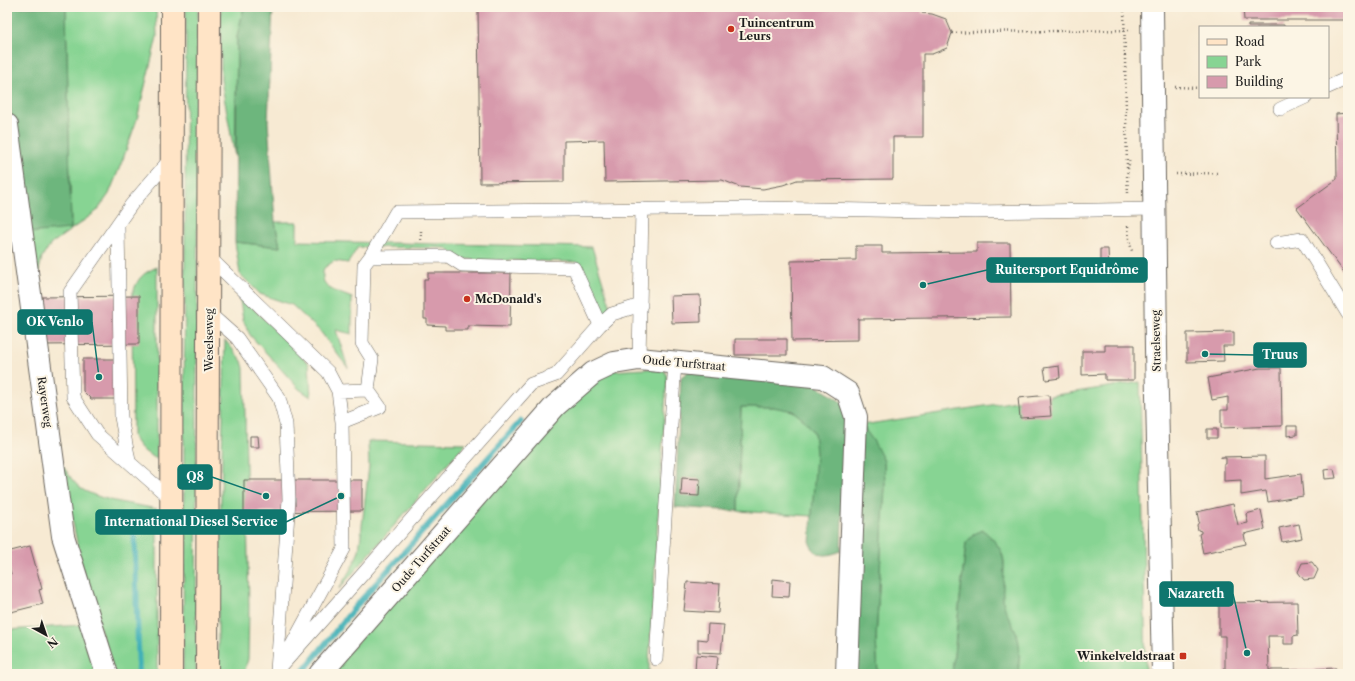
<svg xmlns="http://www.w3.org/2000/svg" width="1355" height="681" font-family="'Libre Caslon Text',serif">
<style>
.green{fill:#87d493;stroke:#527858}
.forest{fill:#6db67d;stroke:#44694c}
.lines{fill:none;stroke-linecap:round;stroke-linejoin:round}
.stream{stroke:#40b0b7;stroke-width:6}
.building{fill:#d79aac}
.lane-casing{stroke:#69645c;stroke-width:14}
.street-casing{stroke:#69645c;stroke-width:24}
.secondary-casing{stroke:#69645c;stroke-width:24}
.path{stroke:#69645c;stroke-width:2.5;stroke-dasharray:1 3;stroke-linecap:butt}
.lane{stroke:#fff;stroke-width:13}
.street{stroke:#fff;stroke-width:22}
.secondary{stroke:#ffe4c6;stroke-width:22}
.poi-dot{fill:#c8321e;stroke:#fcf5e5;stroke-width:1.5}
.labels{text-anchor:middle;stroke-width:4;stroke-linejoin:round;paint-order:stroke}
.poi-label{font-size:11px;font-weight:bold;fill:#1c1c1c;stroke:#fcf5e5;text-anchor:start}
.street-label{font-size:11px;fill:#1c1c1c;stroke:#fcf5e5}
.leader{fill:none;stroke:#0f766e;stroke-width:1.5}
.callout-dot{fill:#0f766e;stroke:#fcf5e5;stroke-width:1.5}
.callout{fill:#0f766e;stroke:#0f766e;stroke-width:1.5}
.callout-label{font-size:12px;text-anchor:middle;font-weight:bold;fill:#fff}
</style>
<rect width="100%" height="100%" fill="#fcf5e5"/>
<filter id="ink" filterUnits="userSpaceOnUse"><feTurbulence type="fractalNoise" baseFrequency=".025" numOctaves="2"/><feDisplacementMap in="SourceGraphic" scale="8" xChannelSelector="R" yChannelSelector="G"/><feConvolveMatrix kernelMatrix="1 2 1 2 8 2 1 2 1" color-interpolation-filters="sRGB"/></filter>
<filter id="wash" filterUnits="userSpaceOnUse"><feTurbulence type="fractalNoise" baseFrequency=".012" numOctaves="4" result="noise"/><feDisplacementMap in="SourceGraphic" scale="16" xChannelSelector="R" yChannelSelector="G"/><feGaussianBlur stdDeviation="0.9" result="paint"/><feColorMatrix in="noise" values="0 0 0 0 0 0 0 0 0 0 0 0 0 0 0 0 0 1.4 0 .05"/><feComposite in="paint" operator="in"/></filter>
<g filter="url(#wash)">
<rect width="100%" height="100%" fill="#f7ead3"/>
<path class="green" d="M 66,7 L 156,7 L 157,37 L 137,119 L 123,159 L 109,194 L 97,211 L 51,244 L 42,257 L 35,288 L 27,233 L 71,228 Z
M 186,7 L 198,7 L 196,674 L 183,674 Z
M 221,7 L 244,7 L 237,37 L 235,157 L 221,80 Z
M 275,222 L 297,222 L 297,241 L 592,247 L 611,308 L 604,315 L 577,262 L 456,259 L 447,248 L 358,247 L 348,263 L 334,261 L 324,268 C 318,289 336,291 352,298 L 352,334 L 336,330 L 348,368 L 320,331 L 292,305 L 260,294 L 240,274 L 235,242 L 280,247 Z
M 157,267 L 157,459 C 144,452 140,449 133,436 L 132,295 C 138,278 141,274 157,267 Z
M 239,294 L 309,364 L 311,397 L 299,389 L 250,335 L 243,320 Z
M 225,340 L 242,361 L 244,368 L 249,607 L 248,659 L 244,674 L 218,674 L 218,616 Z
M 663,368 L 667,376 L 649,661 L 649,674 L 329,674 L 567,404 L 610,371 Z
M 1140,382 L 1146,674 L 1018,674 L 1019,655 L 1012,624 L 1005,611 L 1002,599 L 1004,561 L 1001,551 L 991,537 L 966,543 L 952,674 L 878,674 L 876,639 L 885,486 L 884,461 L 862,425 Z
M 741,407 C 755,407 780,405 793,411 C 799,414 812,427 814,433 C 820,452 813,495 812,516 L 738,511 Z
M 368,441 L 466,443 L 339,589 L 353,565 L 359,551 L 369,466 Z
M 61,463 C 67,472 75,486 85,491 C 107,502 134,504 157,509 L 157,674 L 114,674 L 83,572 Z
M 81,625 L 99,674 L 7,674 L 7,630 Z"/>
<path class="forest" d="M 7,7 L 66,7 L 71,229 L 27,233 L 7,83 Z
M 244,7 L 273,7 L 268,122 L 275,222 L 280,247 L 235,242 L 237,37 Z
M 689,371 L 805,378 L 843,403 L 845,416 L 841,551 C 828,556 817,559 810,544 L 816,453 L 814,432 L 805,421 L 793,411 L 773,407 L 741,407 L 738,511 L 675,507 L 681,377 Z
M 862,425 L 874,442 L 884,461 L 885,486 L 876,639 L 878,674 L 853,674 Z
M 983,530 C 990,536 997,543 1001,551 C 1007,563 1002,583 1003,597 C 1003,611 1012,621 1017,634 C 1021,646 1019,661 1018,674 L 952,674 L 966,543 L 974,534 Z"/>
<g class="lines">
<path class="stream" d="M 134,524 L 139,674
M 301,674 L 356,606 L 521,421"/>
</g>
<g id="blocks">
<path class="building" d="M 478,7 L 922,7 L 922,13 L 932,14 L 946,19 L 952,33 L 947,48 L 932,54 L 923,54 L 923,137 L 893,137 L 893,179 L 797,180 L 783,185 L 763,189 L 740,187 L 722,180 L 605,182 L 604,140 L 564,141 L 564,182 L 480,183 Z
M 1243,7 L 1348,7 L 1348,20 L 1244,20 Z
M 1248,25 L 1284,25 L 1284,27 L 1248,27 Z
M 1348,113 L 1348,278 L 1297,208 L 1337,179 L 1336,114 Z
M 977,243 L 1010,243 L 1011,317 L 858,319 L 858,340 L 792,341 L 791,261 L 856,260 L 856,246 L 882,246 L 882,253 L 977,252 Z
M 1100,249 L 1108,249 L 1109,270 L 1100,270 Z
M 428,273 L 511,273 L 510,327 L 468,326 L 468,330 L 445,330 L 445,326 L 427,325 L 427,319 L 424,319 L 424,279 L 428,279 Z
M 700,295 L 701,322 L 672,323 L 671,296 Z
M 139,296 L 139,344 L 42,345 L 41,297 Z
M 1234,332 L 1234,346 L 1223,346 L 1224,361 L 1187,362 L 1187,333 Z
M 735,339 L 787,339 L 787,355 L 735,355 Z
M 1105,345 L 1134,345 L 1134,380 L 1105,380 L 1105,374 L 1082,375 L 1082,351 L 1105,351 Z
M 83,359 L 115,359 L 115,399 L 91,399 L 83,391 Z
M 1059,366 L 1060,378 L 1046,380 L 1044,368 Z
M 1260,368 L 1281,368 L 1282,426 L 1221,428 L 1221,410 L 1228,410 L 1228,397 L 1212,400 L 1208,378 Z
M 1049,395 L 1051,416 L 1020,418 L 1018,398 Z
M 1287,426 L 1297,426 L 1297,435 L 1287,436 Z
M 1207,429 L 1217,429 L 1217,438 L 1207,438 Z
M 250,436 L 258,436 L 259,447 L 250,447 Z
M 1265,456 L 1265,479 L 1301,474 L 1303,496 L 1268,502 L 1266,491 L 1241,495 L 1241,480 L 1224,481 L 1224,464 L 1226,464 L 1226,458 L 1221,458 L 1221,457 Z
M 1334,469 L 1336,478 L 1325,479 L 1324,470 Z
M 682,478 L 700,479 L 699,496 L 681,495 Z
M 244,480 L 362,480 L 362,511 L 244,512 Z
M 1233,504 L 1238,525 L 1248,523 L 1246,514 L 1261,510 L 1265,529 L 1244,534 L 1246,544 L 1203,553 L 1199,534 L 1201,533 L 1201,531 L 1198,530 L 1197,525 L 1199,522 L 1197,512 Z
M 1299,524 L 1302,538 L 1282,542 L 1279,528 Z
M 30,546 L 42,589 L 39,590 L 43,604 L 7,613 L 7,575 L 11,574 L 7,558 L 7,552 Z
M 1312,562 L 1318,570 L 1314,579 L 1304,580 L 1298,572 L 1302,563 Z
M 773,579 L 790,581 L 789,597 L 772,596 Z
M 687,582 L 720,584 L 718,613 L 684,611 Z
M 1297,602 L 1298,635 L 1293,636 L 1293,644 L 1284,644 L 1284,636 L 1268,636 L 1269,670 L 1314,670 L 1315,669 L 1336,668 L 1336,674 L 1225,674 L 1225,636 L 1219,636 L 1219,603 Z
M 708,624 L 724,625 L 721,653 L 698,652 L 698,639 L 707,640 Z
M 696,655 L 718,657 L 716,674 L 690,674 L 690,672 L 695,672 Z"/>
</g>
</g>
<g filter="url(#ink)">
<use href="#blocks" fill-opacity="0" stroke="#69645c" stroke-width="1"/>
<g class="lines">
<g class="lane-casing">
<path id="lane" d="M 1328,87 L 1348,78
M 1280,109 L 1306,97
M 118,226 L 121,417 L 129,461
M 1276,243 L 1302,239 L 1348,314
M 209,257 L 328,372 L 338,391 L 342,422 L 344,549 L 289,650
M 370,257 L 396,212 L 763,208 L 975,212 L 1155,209
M 209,313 L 237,338 L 279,398 L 286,424 L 289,499 L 277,671 L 276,673
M 600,325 L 612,314 L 641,305
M 639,359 L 642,209
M 338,391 L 368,390
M 171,499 L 97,434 L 73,397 L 70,292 L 131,205 L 172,157
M 656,659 L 675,362
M 277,671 L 531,384 L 556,375 L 600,325 L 574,268 L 462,265 L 448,256 L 370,257 L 364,265 L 362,343 L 372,359 L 368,390 L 380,407 L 342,422"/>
</g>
<g class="street-casing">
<path id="street" d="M 1152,7 L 1156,349 L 1163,674
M 7,125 L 63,536 L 107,674
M 320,674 L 555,406 L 593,373 L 614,363 L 639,359 L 823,377 L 848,393 L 856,417 L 847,674"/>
</g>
<g class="secondary-casing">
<path id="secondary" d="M 171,674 L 172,7
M 207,674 L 209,7"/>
</g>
<path class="path" d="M 1124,7 L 1127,168
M 952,33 L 973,32 L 1132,30
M 1175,87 L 1200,88
M 1176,174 L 1219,173
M 1128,193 L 1127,175 L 1130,159
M 1128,226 L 1129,239 L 1132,251
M 421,240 L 421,229"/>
<use href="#lane" class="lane"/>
<use href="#street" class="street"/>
<use href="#secondary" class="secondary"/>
</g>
</g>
<g class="poi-dot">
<circle cx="731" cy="29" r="4"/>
<circle cx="467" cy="299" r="4"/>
<rect x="1179" y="652" width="8" height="8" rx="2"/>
</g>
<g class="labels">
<g class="poi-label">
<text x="739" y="27">Tuincentrum<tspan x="739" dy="13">Leurs</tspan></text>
<text x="475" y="303">McDonald's</text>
<text x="1175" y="660" text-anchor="end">Winkelveldstraat</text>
</g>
<g class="street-label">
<text transform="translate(209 340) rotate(-90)" y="4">Weselseweg</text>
<text transform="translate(1156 341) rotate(-91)" y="4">Straelseweg</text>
<text transform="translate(684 363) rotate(5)" y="4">Oude Turfstraat</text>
<text transform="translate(45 402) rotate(82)" y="4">Rayerweg</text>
<text transform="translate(421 559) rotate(-49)" y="4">Oude Turfstraat</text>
</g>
</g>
<path class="leader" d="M923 285L987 270M99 377L92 322M1205 354L1254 355M266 496L212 477M341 496L286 522M1247 653L1233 594"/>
<g class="callout-dot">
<circle cx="923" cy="285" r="4"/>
<circle cx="99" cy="377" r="4"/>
<circle cx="1205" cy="354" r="4"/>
<circle cx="266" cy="496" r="4"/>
<circle cx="341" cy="496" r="4"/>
<circle cx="1247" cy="653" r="4"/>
</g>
<g class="callout">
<rect x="987" y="258" width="160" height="24" rx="4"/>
<rect x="18" y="310" width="74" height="24" rx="4"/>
<rect x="1254" y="343" width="52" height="24" rx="4"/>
<rect x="178" y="465" width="34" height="24" rx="4"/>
<rect x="96" y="510" width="190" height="24" rx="4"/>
<rect x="1160" y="582" width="73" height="24" rx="4"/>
</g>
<g class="callout-label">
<text x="1067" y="274">Ruitersport Equidrôme</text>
<text x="55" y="326">OK Venlo</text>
<text x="1280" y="359">Truus</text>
<text x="195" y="481">Q8</text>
<text x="191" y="526">International Diesel Service</text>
<text x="1196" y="598">Nazareth</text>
</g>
<rect width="1355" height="681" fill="none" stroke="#fcf5e5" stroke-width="24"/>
<rect x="1199" y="26" width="130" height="72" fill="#fcf5e5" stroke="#a29e95"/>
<rect x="1207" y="39" width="20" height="6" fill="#ffe4c6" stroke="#a29e95"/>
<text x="1235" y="46" font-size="12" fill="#1c1c1c">Road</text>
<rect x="1207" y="56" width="20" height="12" fill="#87d493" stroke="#a29e95"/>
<text x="1235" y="66" font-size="12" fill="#1c1c1c">Park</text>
<rect x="1207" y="76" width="20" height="12" fill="#d79aac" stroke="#a29e95"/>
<text x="1235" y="86" font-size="12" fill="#1c1c1c">Building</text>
<g transform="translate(46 635) rotate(140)" stroke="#fcf5e5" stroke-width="3" paint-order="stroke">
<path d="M0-3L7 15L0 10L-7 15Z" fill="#1c1c1c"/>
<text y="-6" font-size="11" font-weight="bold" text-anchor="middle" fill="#1c1c1c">N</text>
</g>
</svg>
